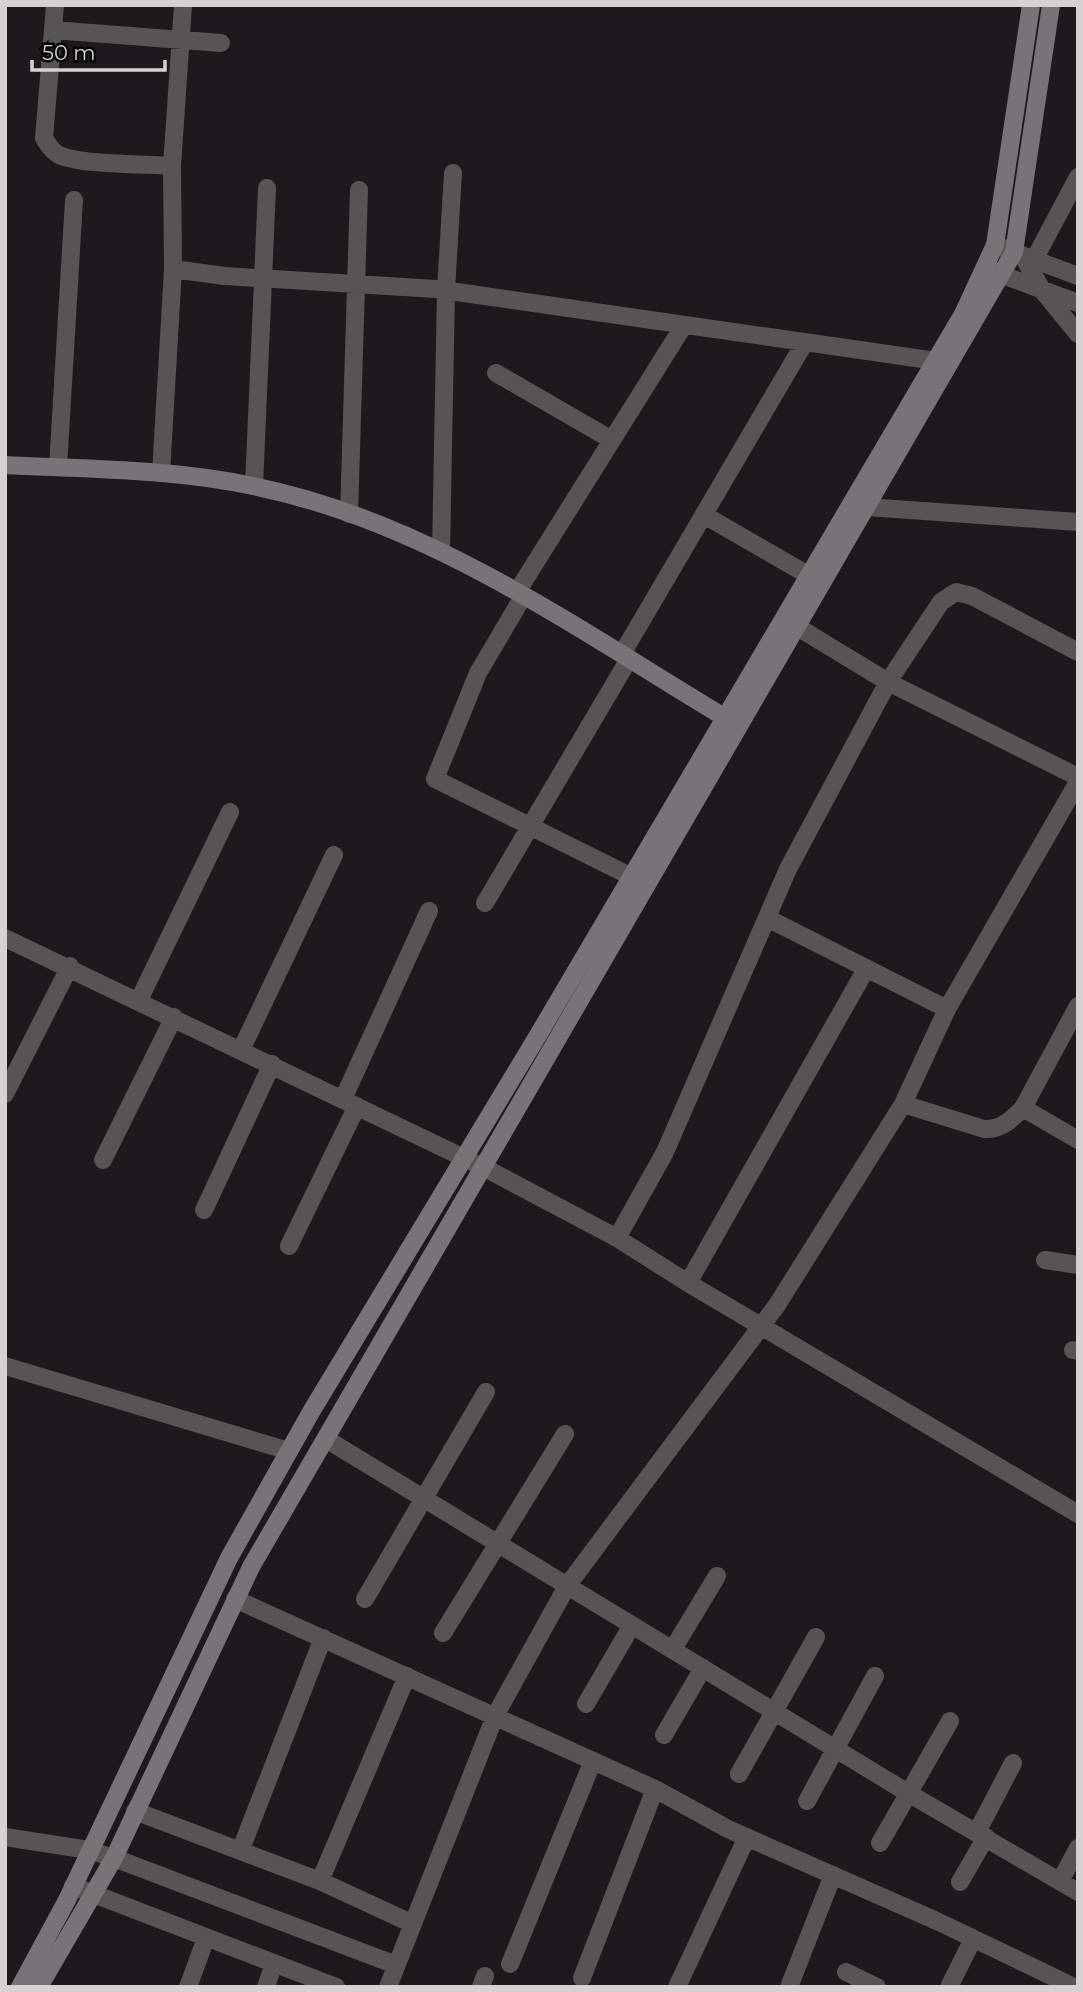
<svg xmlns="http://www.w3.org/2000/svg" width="1083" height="1992" font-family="Montserrat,sans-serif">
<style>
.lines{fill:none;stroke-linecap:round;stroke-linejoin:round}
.street{stroke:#575356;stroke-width:18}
.secondary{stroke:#787378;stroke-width:18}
</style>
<rect width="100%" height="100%" fill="#1f191f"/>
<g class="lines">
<path class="street" d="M 55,5 L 44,138 C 48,145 52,151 59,155 C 81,165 145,164 172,166 L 183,5
M 53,30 L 221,43
M 995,245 L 1078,276
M 1023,256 L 1042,290 L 1078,334
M 1034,260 L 1078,177
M 173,269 L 225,276 L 436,289 L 950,363
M 989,270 L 1078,303
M 496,373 L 612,440
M 58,467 L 74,200
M 161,473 L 173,269 L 172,166
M 254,486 L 267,188
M 867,507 L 1078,522
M 349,514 L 359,190
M 704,515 L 808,575
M 441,551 L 446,290 L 453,173
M 517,592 L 684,325
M 524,595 L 478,673 L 435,779 L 630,876
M 786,620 L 888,682 L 1078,777
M 622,654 L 805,342
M 485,903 L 629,659
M 767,918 L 947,1009
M 5,938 L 485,1168 L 617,1238 L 688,1283 L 1078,1514
M 139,1000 L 230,812
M 241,1050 L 334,855
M 5,1094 L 70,966
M 343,1099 L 429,911
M 903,1104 L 984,1129 C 1001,1130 1011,1120 1023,1108 L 1078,1006
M 1023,1108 L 1078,1140
M 103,1160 L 174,1017
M 204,1210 L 272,1064
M 617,1238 L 665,1152 L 788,869 L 888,682 L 941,602 L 956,592 L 972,596 L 1078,652
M 289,1246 L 357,1106
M 1045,1260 L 1078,1265
M 688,1283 L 866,969
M 1073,1350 L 1078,1351
M 5,1366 L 289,1451
M 326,1439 L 908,1793 L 1078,1892
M 235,1599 L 655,1789 L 728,1829 L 939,1922 L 1074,1987
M 365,1599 L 486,1392
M 443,1633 L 565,1434
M 673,1649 L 717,1576
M 586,1704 L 632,1625
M 664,1735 L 703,1668
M 739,1774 L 816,1637
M 807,1801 L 875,1676
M 135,1811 L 320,1881 L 413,1924
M 977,1832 L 1013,1763
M 5,1837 L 89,1850 L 114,1858 L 396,1965
M 880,1843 L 950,1721
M 241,1849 L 323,1638
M 320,1881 L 407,1676
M 1060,1881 L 1078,1848
M 960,1882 L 986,1837
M 73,1886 L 336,1987
M 510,1964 L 592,1763
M 846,1972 L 877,1987
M 582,1978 L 655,1789
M 188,1987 L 206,1938
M 266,1987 L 274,1963
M 388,1987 L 495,1716 L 567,1586 L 777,1305 L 903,1104 L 947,1009 L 1078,782
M 481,1987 L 485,1976
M 677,1987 L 747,1837
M 789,1987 L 833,1875
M 949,1987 L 973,1939"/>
<path class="secondary" d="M 5,465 C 88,469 172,469 253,486 C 431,522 581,632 734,723
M 20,1987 L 67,1900 L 229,1558 L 311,1412 L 537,1037 L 963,314 L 995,245 L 1031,5
M 39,1987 L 114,1858 L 251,1567 L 1014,252 L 1051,5"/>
</g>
<rect width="1083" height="1992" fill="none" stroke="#d5d1d5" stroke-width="14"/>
<path d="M32 60v10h133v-10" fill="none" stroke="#d5d1d5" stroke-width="3.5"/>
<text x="42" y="60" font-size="21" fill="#d5d1d5" stroke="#070507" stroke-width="5" paint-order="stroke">50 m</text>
</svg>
